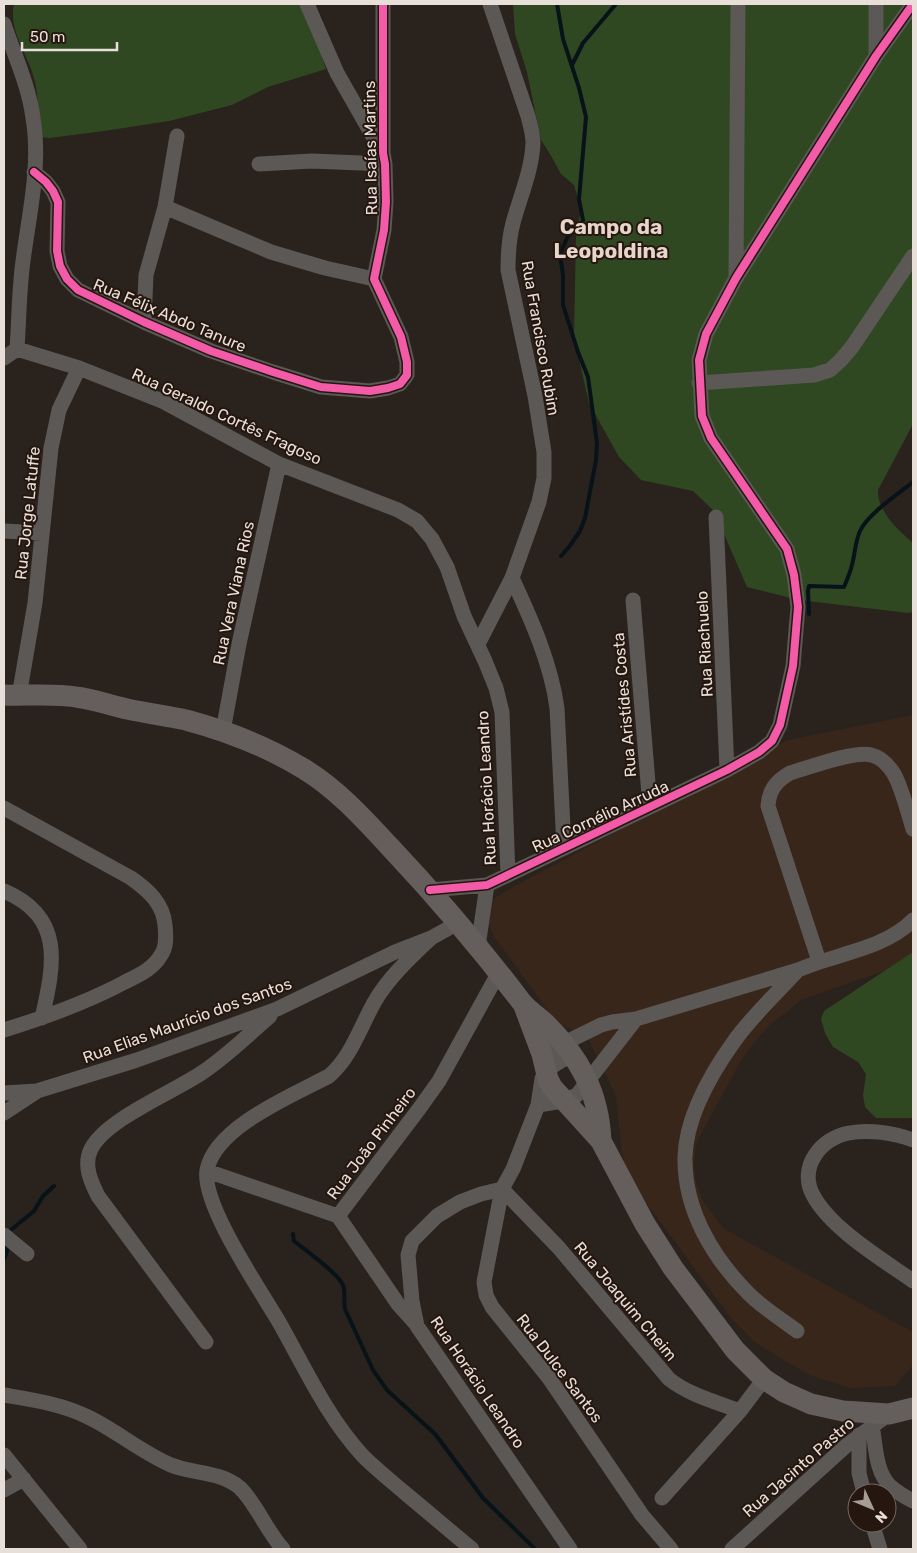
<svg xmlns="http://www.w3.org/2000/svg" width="917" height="1553" font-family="Rubik,sans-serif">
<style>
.built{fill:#38261b}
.green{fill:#2f4822}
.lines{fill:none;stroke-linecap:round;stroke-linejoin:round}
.stream{stroke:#071318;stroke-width:4}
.minor{stroke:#5b5856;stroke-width:15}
.highway{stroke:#645e5c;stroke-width:21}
.cycleway-casing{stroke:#25170f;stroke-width:11}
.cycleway{stroke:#f35aa7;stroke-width:8}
.labels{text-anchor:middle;stroke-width:4;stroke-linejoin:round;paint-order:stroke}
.street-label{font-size:16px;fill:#e9dfd9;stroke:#25170f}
.district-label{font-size:21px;font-weight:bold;fill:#e8d5ca;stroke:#25170f}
</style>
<rect width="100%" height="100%" fill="#2a221d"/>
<path class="built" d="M 913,715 L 913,961 L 803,999 L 772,1023 L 759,1037 L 743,1057 L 696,1143 L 694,1164 L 696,1182 L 703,1201 L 724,1229 L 913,1332 L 913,1365 L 895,1386 L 851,1388 L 812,1376 L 785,1361 L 755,1342 L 731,1318 L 628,1178 L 622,1154 L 616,1096 L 586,1034 L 559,1025 L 550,1014 L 494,936 L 485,916 L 490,901 L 513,887 L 788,740 Z"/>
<path class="green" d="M 14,4 L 303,4 L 326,69 L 268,87 L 232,105 L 169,121 L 104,131 L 49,138 L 39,137 C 38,119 39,95 34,78 C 28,54 8,30 14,4 Z
M 513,4 L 913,4 L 913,424 L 878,490 C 877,511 898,530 913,543 L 913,612 L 908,613 L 799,600 L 747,587 L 714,511 L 693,491 L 641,480 L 619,457 L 589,403 L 574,337 L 576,237 L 581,209 L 574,185 L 561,174 L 550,154 L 541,140 L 527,72 L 515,34 Z
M 913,952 L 913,1118 L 876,1118 L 865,1107 L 863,1095 L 866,1074 L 858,1062 L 833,1047 L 825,1033 L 821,1019 L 824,1011 Z"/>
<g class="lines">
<path class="stream" d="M 557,4 L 563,39 L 579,88 L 586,117 L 579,199 L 583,220 L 582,223 L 568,236 L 560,254 L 563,275 L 563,305 L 578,352 L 588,377 L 597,443 L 596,460 L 585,518 L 580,531 L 569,547 L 561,556
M 572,65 L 583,43 L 616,4
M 809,614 L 808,591 L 809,586 L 844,587 C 847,580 850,573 852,565 C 855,554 855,542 860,531 C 868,514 898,494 913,482
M 12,1229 L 34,1211 L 43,1196 L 54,1186
M 293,1234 L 294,1241 C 305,1250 338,1273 343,1285 C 346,1293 343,1301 345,1309 L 373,1370 L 387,1390 L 435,1434 L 483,1498 L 535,1549
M 4,1259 L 7,1251 L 6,1242"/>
<path class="minor" d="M 307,4 L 337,73 L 382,152
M 4,24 C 14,54 29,86 33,118 C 41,166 29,214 23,261 C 19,290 19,320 17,349
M 876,56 L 876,4
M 259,164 L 312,161 L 385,164
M 34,172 L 46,182 L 53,191 L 58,202 L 57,251 L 60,266 L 67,279 L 78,290 L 144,322 L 211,351 L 273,372 L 321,387 L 370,391 L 388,388 L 400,384 L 407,375 L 407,362 L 401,337 L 374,279 L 384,230 L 386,202 L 385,164 L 383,153 L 383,4
M 165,207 L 271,252 L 325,268 L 374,279
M 736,277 L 738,4
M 144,322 L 146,275 L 165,207 L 177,136
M 4,358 L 17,349 L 79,368 L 162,401 L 279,464 L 398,510 L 417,521 L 432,539 L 447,567 L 464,616 L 485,661 L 496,688 L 502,712 L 508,875
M 699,383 L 814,375 L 830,370 L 840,361 L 852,347 L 913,256
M 716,517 L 727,770
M 4,531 L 42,533
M 512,578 C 531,619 551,663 557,708 L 564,847
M 633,600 L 650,807
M 478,644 L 512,578 L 539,502 L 544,478 L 544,452 L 535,396 L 508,270 C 508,254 509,238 513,223 C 520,197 532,170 533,143 C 533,134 530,124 528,116 L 490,4
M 19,696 L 35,603 L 51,448 L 59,410 L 79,368
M 223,731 L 239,644 L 279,464
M 4,808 L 131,878 C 148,890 163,903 165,925 C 166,935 167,947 161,955 C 153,969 139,975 125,982 C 86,1003 46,1017 4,1030
M 430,890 L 487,885 L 727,770 L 759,752 L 772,741 L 780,725 L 793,666 L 798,607 L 794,575 L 787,549 L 711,438 L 702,416 L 699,360 L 706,334 L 736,278 L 876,56 L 913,4
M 4,891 C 65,917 54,965 42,1018
M 431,938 C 411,957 389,977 375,1001 C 360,1027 352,1056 329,1076 C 293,1095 215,1127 207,1170 C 201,1204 261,1291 279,1322 C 305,1368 327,1417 363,1456 C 376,1469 391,1481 405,1493 C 428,1512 450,1531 472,1549
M 478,947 L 487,885
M 819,961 L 768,806 C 769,790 776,781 790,773 C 808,768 855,750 871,755 C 881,757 889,766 894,774 C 902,788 908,813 913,829
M 542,1054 L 601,1025 L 612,1022 L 636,1019 L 798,970 C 835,954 885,949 913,920
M 4,1093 L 37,1091 L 137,1060 L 277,1009 L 395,952 L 431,938 L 458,923
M 538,1105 L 563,1101 L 577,1095 L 636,1019
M 4,1113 L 36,1092
M 913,1140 C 894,1133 869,1129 849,1133 C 821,1138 798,1167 813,1195 C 830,1228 883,1260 913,1281
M 207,1171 L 338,1216
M 502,1189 L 484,1282 L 486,1295 L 492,1307 L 549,1378 L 642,1515 L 671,1549
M 502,1189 L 559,1248 L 669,1379 C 689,1395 716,1402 740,1411
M 338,1216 L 419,1109 L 439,1081 L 499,972
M 338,1216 L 398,1304 L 416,1324
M 4,1235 L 27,1254
M 797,1331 C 781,1319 763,1308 749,1294 C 713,1258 684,1210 685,1157 C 686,1117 712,1072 735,1040 C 753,1015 777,993 798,970
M 206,1342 L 98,1196 C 91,1182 83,1165 91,1149 C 106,1119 174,1092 203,1072 C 227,1056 248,1035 270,1016
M 4,1395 C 33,1400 62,1404 88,1417 C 117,1431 141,1452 171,1465 C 193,1474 219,1471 239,1487 C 255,1501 267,1532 283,1549
M 872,1426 C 876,1445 875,1471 890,1486 C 897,1492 905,1497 913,1501
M 859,1435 L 859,1473 L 864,1493
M 4,1455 L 80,1549
M 4,1490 L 24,1479
M 662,1498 L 740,1411 L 764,1379
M 872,1523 L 880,1549
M 570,1549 L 417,1326 L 412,1301 L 408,1255 L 412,1241 L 437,1216 L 460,1202 L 481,1194 L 502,1189 L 513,1169 L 538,1105 L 542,1079 L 545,1071 L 564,1059 L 575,1059
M 732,1549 L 847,1445 L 889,1414"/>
<path class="highway" d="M 4,695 C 27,696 53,693 76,697 C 93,699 110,705 127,709 C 146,713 166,716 186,720 C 227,731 268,747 304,769 C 337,789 364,819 390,847 C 436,896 479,946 520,1000 C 527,1010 538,1016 546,1024 C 580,1058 599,1093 601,1141
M 524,1006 L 542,1054 L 548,1079 L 552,1087 L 601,1141 L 645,1224 L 673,1268 L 735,1350 L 764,1379 L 784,1392 L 811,1404 L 843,1411 L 889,1414 L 913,1408"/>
<g class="cycleway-casing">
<path id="cycleway" d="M 34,172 L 46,182 L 53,191 L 58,202 L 57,251 L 60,266 L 67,279 L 78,290 L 144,322 L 211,351 L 273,372 L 321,387 L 370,391 L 388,388 L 400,384 L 407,375 L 407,362 L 401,337 L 374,279 L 384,230 L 386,202 L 385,164 L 383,153 L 383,4
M 430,890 L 487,885 L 727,770 L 759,752 L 772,741 L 780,725 L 793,666 L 798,607 L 794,575 L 787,549 L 711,438 L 702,416 L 699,360 L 706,334 L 736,278 L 876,56 L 913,4"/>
</g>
<use href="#cycleway" class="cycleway"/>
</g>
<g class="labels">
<g class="street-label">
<text transform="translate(370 148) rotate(-91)" y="6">Rua Isaías Martins</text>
<text transform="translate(170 315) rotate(23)" y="6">Rua Félix Abdo Tanure</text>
<text transform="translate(541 338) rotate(80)" y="6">Rua Francisco Rubim</text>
<text transform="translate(227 416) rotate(25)" y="6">Rua Geraldo Cortês Fragoso</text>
<text transform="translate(27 513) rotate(-84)" y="6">Rua Jorge Latuffe</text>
<text transform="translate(233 593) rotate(-78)" y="6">Rua Vera Viana Rios</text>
<text transform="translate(704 644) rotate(-93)" y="6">Rua Riachuelo</text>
<text transform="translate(624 705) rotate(-95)" y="6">Rua Aristídes Costa</text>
<text transform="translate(486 788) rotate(-93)" y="6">Rua Horácio Leandro</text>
<text transform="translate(600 816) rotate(-25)" y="6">Rua Cornélio Arruda</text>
<text transform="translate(187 1020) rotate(-20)" y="6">Rua Elias Maurício dos Santos</text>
<text transform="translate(371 1143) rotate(-53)" y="6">Rua João Pinheiro</text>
<text transform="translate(626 1301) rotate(50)" y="6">Rua Joaquim Cheim</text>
<text transform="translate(560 1368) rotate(53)" y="6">Rua Dulce Santos</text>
<text transform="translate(478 1382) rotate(56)" y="6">Rua Horácio Leandro</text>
<text transform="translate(798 1467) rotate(-41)" y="6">Rua Jacinto Pastro</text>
</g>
<g class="district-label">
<text x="611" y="234">Campo da<tspan x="611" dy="24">Leopoldina</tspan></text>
</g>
</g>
<rect width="917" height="1553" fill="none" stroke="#e9dfd9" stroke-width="10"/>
<g transform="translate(872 1508) rotate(134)"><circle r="24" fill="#25170f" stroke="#736760"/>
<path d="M0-4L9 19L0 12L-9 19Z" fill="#a69d97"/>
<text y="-8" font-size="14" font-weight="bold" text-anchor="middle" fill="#e9dfd9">N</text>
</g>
<path d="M22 42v8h95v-8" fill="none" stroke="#e9dfd9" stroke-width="2.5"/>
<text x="30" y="42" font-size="15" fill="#e9dfd9" stroke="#25170f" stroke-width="4" paint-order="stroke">50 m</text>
</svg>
